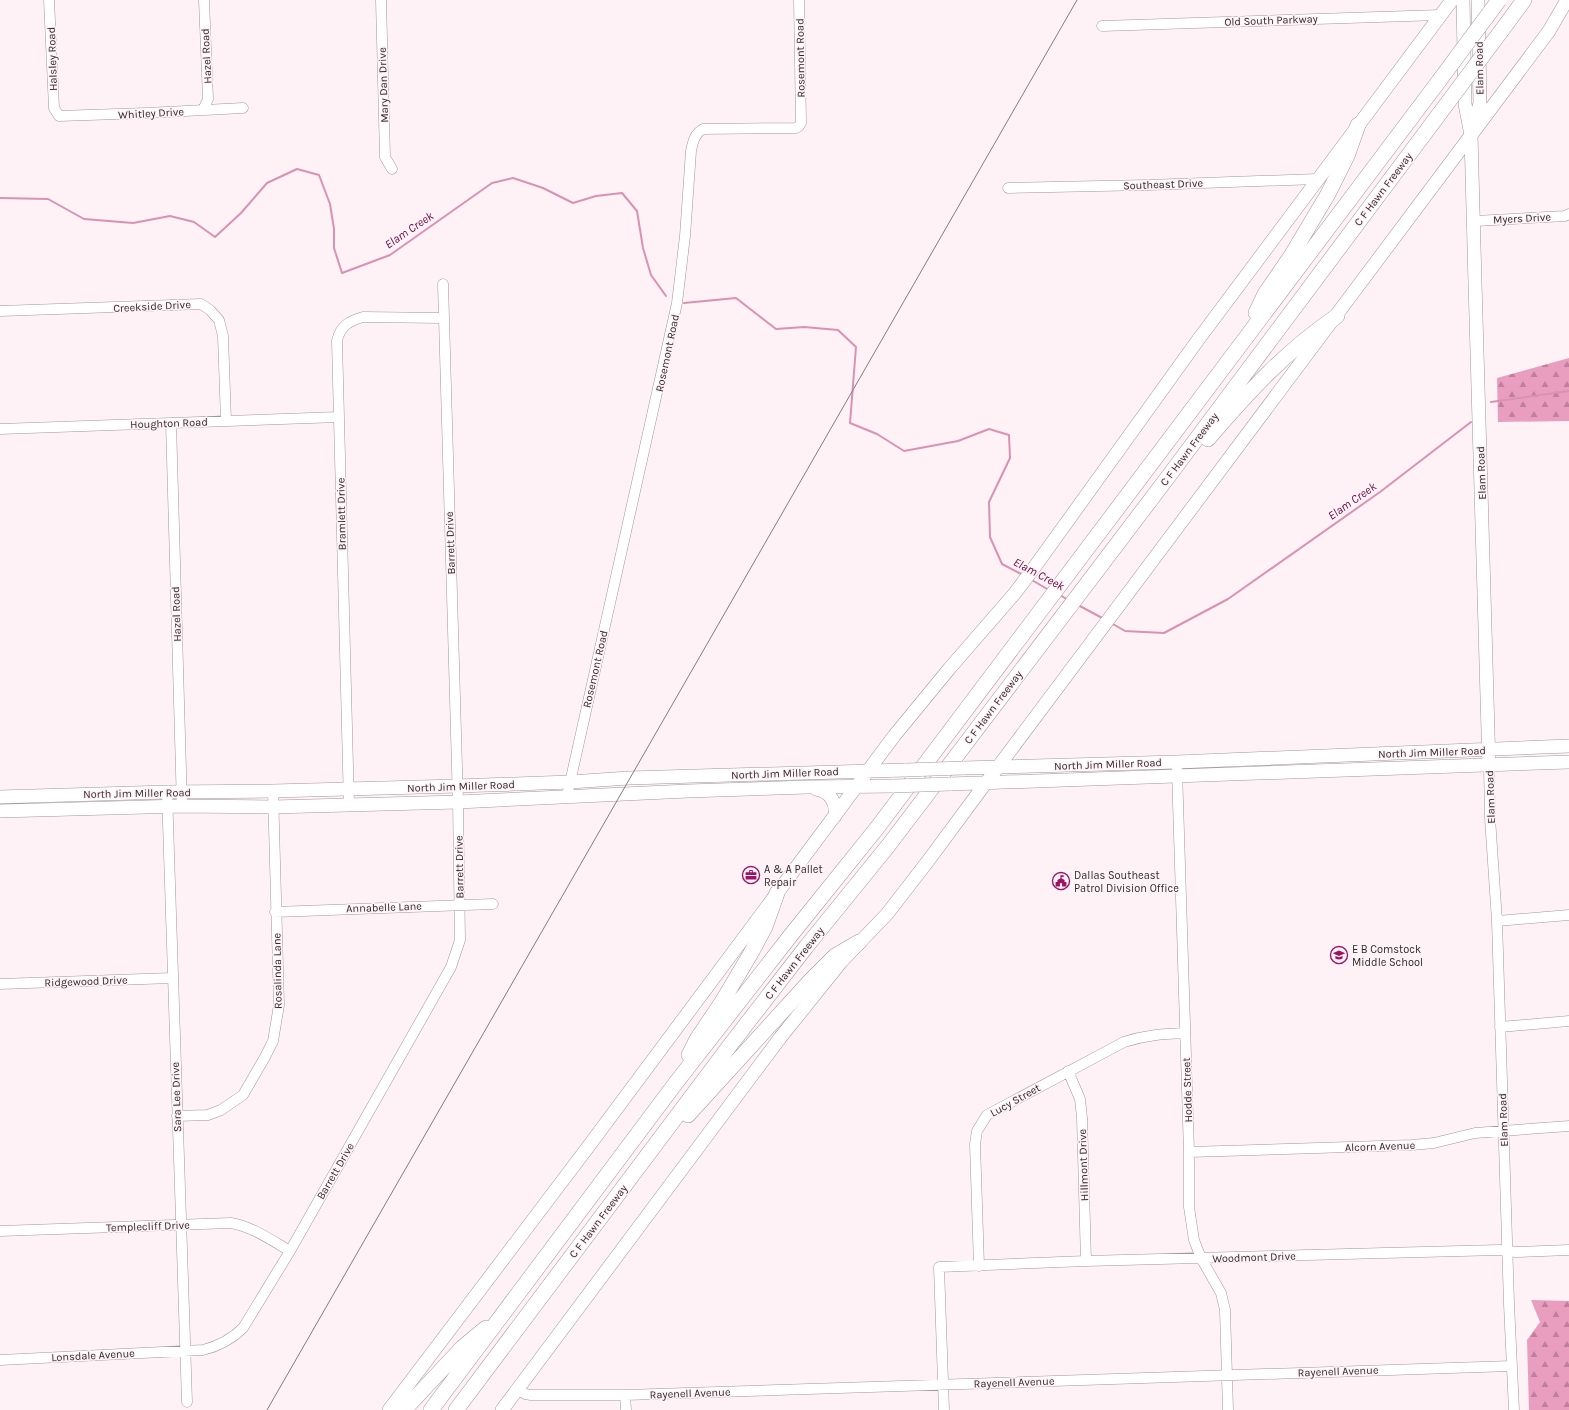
<svg xmlns="http://www.w3.org/2000/svg" width="1569" height="1410" font-family="Karla,sans-serif">
<style>
.forest{fill:url(#forest-firs)}
.lines{fill:none;stroke-linecap:round;stroke-linejoin:round}
.stream{stroke:#da91b2;stroke-width:2}
.minor-casing{stroke:#a2969a;stroke-width:11}
.major-casing{stroke:#a2969a;stroke-width:14}
.highway-casing{stroke:#a2969a;stroke-width:16}
.minor{stroke:#fff;stroke-width:10}
.major{stroke:#fff;stroke-width:13}
.highway{stroke:#fff;stroke-width:15}
.tram{stroke:#847c7f;stroke-width:1}
.major-bridge-casing{stroke:#a2969a;stroke-width:14;stroke-linecap:butt}
.highway-bridge-casing{stroke:#a2969a;stroke-width:16;stroke-linecap:butt}
.major-bridge{stroke:#fff;stroke-width:13}
.highway-bridge{stroke:#fff;stroke-width:15}
.labels{text-anchor:middle;stroke-width:3;stroke-linejoin:round;paint-order:stroke}
.street-label{font-size:11px;fill:#2e2a2b;stroke:#fff2f7}
.poi-label{font-size:11px;fill:#2e2a2b;stroke:#fff2f7;text-anchor:start}
.water-label{font-size:12px;font-style:italic;fill:#61083d;stroke:#fff2f7}
</style>
<defs>
<pattern id="forest-firs" width="22" height="20" patternUnits="userSpaceOnUse"><rect width="22" height="20" fill="#e99ebf"/><path d="M5 1l3.5 6h-7zM16 11l3.5 6h-7z" fill="#bd819b"/></pattern>
</defs>
<rect width="100%" height="100%" fill="#fff2f7"/>
<path class="forest" d="M 1569,358 L 1569,421 L 1498,422 L 1497,378 Z
M 1531,1300 L 1569,1301 L 1569,1410 L 1529,1410 L 1527,1340 L 1540,1322 Z"/>
<g class="lines">
<path class="stream" d="M 0,198 L 48,199 L 84,219 L 133,223 L 170,216 L 194,222 L 215,237 L 241,213 L 267,183 L 297,169 L 319,175 L 330,204 L 334,229 L 334,248 L 342,273 L 390,255 L 492,183 L 513,178 L 543,188 L 573,203 L 596,196 L 622,193 L 637,211 L 643,248 L 651,275 L 666,296
M 684,303 L 736,298 L 776,329 L 804,327 L 838,330 L 856,347 L 850,423 L 877,434 L 904,451 L 958,441 L 989,429 L 1009,435 L 1010,458 L 989,502 L 990,537 L 1002,564 L 1023,575
M 1491,402 L 1569,391
M 1030,579 L 1049,590
M 1060,595 L 1068,600
M 1078,605 L 1104,619
M 1111,623 L 1125,631 L 1164,633 L 1228,599 L 1380,492 L 1471,422"/>
<g class="minor-casing">
<path id="minor" d="M 49,0 L 54,108 L 59,116 L 147,113 L 243,108
M 381,0 L 385,157 L 392,169
M 1102,26 L 1440,15
M 203,110 L 208,99 L 204,0
M 1008,188 L 1148,185 L 1317,179
M 1475,221 L 1565,216 L 1569,214
M 0,311 L 201,304 L 210,310 L 219,320 L 223,336 L 226,421
M 171,423 L 182,806
M 0,429 L 339,417
M 1489,766 L 1490,818 L 1497,921 L 1509,1304 L 1514,1410
M 1177,770 L 1189,1152 L 1189,1207 L 1194,1240 L 1201,1258 L 1221,1293 L 1225,1310 L 1228,1410
M 167,792 L 187,1402
M 567,796 L 677,303 L 685,236 L 691,151 C 693,142 694,134 703,129 L 796,128 L 799,126 L 801,123 L 799,0
M 349,805 L 337,341 C 340,326 349,321 363,317 L 443,318
M 275,912 L 493,904
M 1497,921 L 1569,915
M 0,984 L 172,978
M 1500,1027 L 1569,1021
M 1068,1071 L 1080,1099 L 1082,1118 L 1086,1261
M 177,1116 L 208,1115 L 221,1110 L 243,1095 L 265,1057 L 273,1041 L 279,1005 L 273,791
M 1189,1152 L 1412,1145 L 1434,1143 L 1475,1133 L 1569,1126
M 0,1231 L 231,1223 C 253,1227 271,1240 290,1251
M 979,1266 L 975,1144 L 977,1131 L 987,1115 L 1124,1042 C 1146,1035 1162,1034 1185,1033
M 0,1360 L 203,1350 C 219,1346 231,1340 243,1328 L 290,1251 L 451,967 L 460,940 L 458,802 L 443,284
M 518,1389 L 525,1394 L 531,1395 L 625,1395 L 1511,1366
M 625,1395 L 626,1410
M 944,1410 L 939,1267 L 1086,1261 L 1499,1250 L 1516,1252 L 1569,1250"/>
</g>
<g class="major-casing">
<path id="major" d="M 1463,0 L 1465,104 L 1471,135 L 1475,283 L 1489,766
M 1473,128 L 1480,103 L 1478,0
M 963,768 L 1177,762 L 1569,746
M 950,784 L 1569,762
M 816,789 C 830,791 837,803 835,816
M 0,797 L 167,792 L 273,791 L 457,786 L 570,782 L 629,778 L 906,770
M 0,811 L 182,806 L 273,807 L 458,802 L 688,791 L 807,787 L 894,786
M 389,1410 L 588,1147 L 894,736 L 949,669 L 1015,593 L 1036,565 L 1198,340 L 1452,0
M 502,1410 L 780,1038 L 841,962 L 887,914 L 928,861 L 985,784 L 998,767 L 1549,31 L 1567,0"/>
</g>
<g class="highway-casing">
<path id="highway" d="M 1502,30 L 1524,0
M 1256,313 L 1265,294 L 1291,256 L 1328,194 L 1347,156 L 1358,125
M 1208,439 C 1248,392 1286,351 1337,316
M 689,1055 L 697,1039 L 722,1002 L 751,953 L 765,927 L 777,893
M 688,1115 L 811,980 L 835,956 L 859,942
M 404,1410 L 463,1347 L 486,1328
M 431,1410 L 675,1084 L 791,935 L 877,828 L 1439,81
M 456,1410 L 731,1044 L 806,947 L 888,846 L 1168,477 L 1440,113"/>
</g>
<use href="#minor" class="minor"/>
<use href="#major" class="major"/>
<use href="#highway" class="highway"/>
<path class="tram" d="M 267,1410 L 1077,0"/>
<g class="major-bridge-casing">
<path id="major-bridge" d="M 906,770 L 963,768
M 894,786 L 950,784"/>
</g>
<g class="highway-bridge-casing">
<path id="highway-bridge" d="M 1439,81 L 1499,0
M 1440,113 L 1502,30"/>
</g>
<use href="#major-bridge" class="major-bridge"/>
<use href="#highway-bridge" class="highway-bridge"/>
</g>
<defs>
<g id="office-ring" transform="scale(0.9)"><circle r="9.5" fill="#fff2f7" stroke="#9b1364" stroke-width="1.5"/><path d="M-6-3h4V-5.5h4V-3h4V5H-6ZM-1-4.5V-3h2v-1.5ZM-6 0V1H6V0Z" fill="#9b1364"/></g>
<g id="civic-ring" transform="scale(0.9)"><circle r="9.5" fill="#fff2f7" stroke="#9b1364" stroke-width="1.5"/><path d="M-.6-6.5H3V-4.5H.6V-3L4-1V1h2V6H-6V1h2V-1L-.6-3ZM-1.2 2.5V6h2.4V2.5Z" fill="#9b1364"/></g>
<g id="school-ring" transform="scale(0.9)"><circle r="9.5" fill="#fff2f7" stroke="#9b1364" stroke-width="1.5"/><path d="M0-5L7-2L0 1L-7-2ZM-4 1L0 2.5L4 1V4Q0 6-4 4Z" fill="#9b1364"/></g>
</defs>
<g fill-rule="evenodd">
<use href="#office-ring" x="751" y="875"/>
<use href="#civic-ring" x="1061" y="881"/>
<use href="#school-ring" x="1339" y="955"/>
</g>
<g class="labels">
<g class="street-label">
<text transform="translate(1271 20) rotate(-2)" y="4">Old South Parkway</text>
<text transform="translate(206 56) rotate(-93)" y="4">Hazel Road</text>
<text transform="translate(800 58) rotate(-91)" y="4">Rosemont Road</text>
<text transform="translate(52 59) rotate(-92)" y="4">Halsley Road</text>
<text transform="translate(1479 68) rotate(-91)" y="4">Elam Road</text>
<text transform="translate(383 85) rotate(-92)" y="4">Mary Dan Drive</text>
<text transform="translate(151 113) rotate(-3)" y="4">Whitley Drive</text>
<text transform="translate(1163 184) rotate(-2)" y="4">Southeast Drive</text>
<text transform="translate(1383 189) rotate(-53)" y="4">C F Hawn Freeway</text>
<text transform="translate(1522 218) rotate(-3)" y="4">Myers Drive</text>
<text transform="translate(152 306) rotate(-3)" y="4">Creekside Drive</text>
<text transform="translate(667 353) rotate(-78)" y="4">Rosemont Road</text>
<text transform="translate(169 423) rotate(-2)" y="4">Houghton Road</text>
<text transform="translate(1189 449) rotate(-53)" y="4">C F Hawn Freeway</text>
<text transform="translate(1481 473) rotate(-92)" y="4">Elam Road</text>
<text transform="translate(341 514) rotate(-91)" y="4">Bramlett Drive</text>
<text transform="translate(450 543) rotate(-92)" y="4">Barrett Drive</text>
<text transform="translate(176 614) rotate(-92)" y="4">Hazel Road</text>
<text transform="translate(595 669) rotate(-77)" y="4">Rosemont Road</text>
<text transform="translate(993 707) rotate(-53)" y="4">C F Hawn Freeway</text>
<text transform="translate(1432 752) rotate(-2)" y="4">North Jim Miller Road</text>
<text transform="translate(1108 764) rotate(-2)" y="4">North Jim Miller Road</text>
<text transform="translate(785 773) rotate(-2)" y="4">North Jim Miller Road</text>
<text transform="translate(461 786) rotate(-2)" y="4">North Jim Miller Road</text>
<text transform="translate(137 793) rotate(-1)" y="4">North Jim Miller Road</text>
<text transform="translate(1490 797) rotate(-92)" y="4">Elam Road</text>
<text transform="translate(459 867) rotate(-91)" y="4">Barrett Drive</text>
<text transform="translate(384 907) rotate(-2)" y="4">Annabelle Lane</text>
<text transform="translate(794 963) rotate(-52)" y="4">C F Hawn Freeway</text>
<text transform="translate(277 971) rotate(-91)" y="4">Rosalinda Lane</text>
<text transform="translate(86 981) rotate(-2)" y="4">Ridgewood Drive</text>
<text transform="translate(1187 1090) rotate(-92)" y="4">Hodde Street</text>
<text transform="translate(176 1097) rotate(-92)" y="4">Sara Lee Drive</text>
<text transform="translate(1015 1100) rotate(-29)" y="4">Lucy Street</text>
<text transform="translate(1503 1120) rotate(-92)" y="4">Elam Road</text>
<text transform="translate(1380 1146) rotate(-2)" y="4">Alcorn Avenue</text>
<text transform="translate(1083 1165) rotate(-92)" y="4">Hillmont Drive</text>
<text transform="translate(335 1171) rotate(-60)" y="4">Barrett Drive</text>
<text transform="translate(598 1221) rotate(-53)" y="4">C F Hawn Freeway</text>
<text transform="translate(148 1226) rotate(-2)" y="4">Templecliff Drive</text>
<text transform="translate(1254 1257) rotate(-2)" y="4">Woodmont Drive</text>
<text transform="translate(93 1355) rotate(-3)" y="4">Lonsdale Avenue</text>
<text transform="translate(1338 1371) rotate(-2)" y="4">Rayenell Avenue</text>
<text transform="translate(1014 1382) rotate(-2)" y="4">Rayenell Avenue</text>
<text transform="translate(690 1393) rotate(-2)" y="4">Rayenell Avenue</text>
</g>
<g class="poi-label">
<text x="764" y="873">A &amp; A Pallet<tspan x="764" dy="13">Repair</tspan></text>
<text x="1074" y="879">Dallas Southeast<tspan x="1074" dy="13">Patrol Division Office</tspan></text>
<text x="1352" y="953">E B Comstock<tspan x="1352" dy="13">Middle School</tspan></text>
</g>
<g class="water-label">
<text transform="translate(409 230) rotate(-34)" y="4">Elam Creek</text>
<text transform="translate(1352 501) rotate(-35)" y="4">Elam Creek</text>
<text transform="translate(1039 574) rotate(28)" y="4">Elam Creek</text>
</g>
</g>
</svg>
